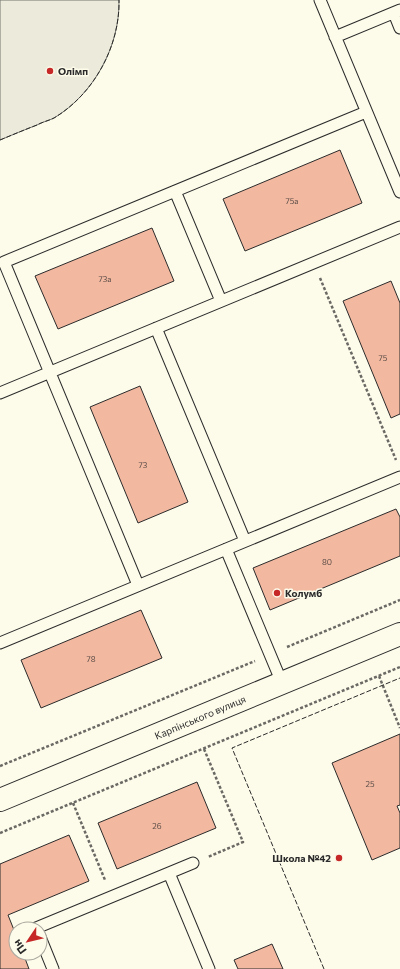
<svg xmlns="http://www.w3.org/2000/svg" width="400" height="969" font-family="Commissioner,sans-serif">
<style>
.green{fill:#ecebdb;stroke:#74746e}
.building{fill:#f2b8a0;stroke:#2b2b2b}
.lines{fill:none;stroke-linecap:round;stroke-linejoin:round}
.lane-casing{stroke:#2b2b2b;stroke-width:13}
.secondary-casing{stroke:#2b2b2b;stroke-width:24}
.path{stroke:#6a6964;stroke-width:2.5;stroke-dasharray:3 2;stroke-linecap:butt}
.lane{stroke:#fdfbea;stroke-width:11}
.secondary{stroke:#fdfbea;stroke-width:22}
.fence{stroke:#2b2b2b;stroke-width:1;stroke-dasharray:5 2;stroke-linecap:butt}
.poi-dot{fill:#c62828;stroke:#fdfbea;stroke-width:1.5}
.labels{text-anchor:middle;stroke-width:3;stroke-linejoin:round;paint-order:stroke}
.number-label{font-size:8px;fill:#5d4e48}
.poi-label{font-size:10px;font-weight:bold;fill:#2b2b2b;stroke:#fdfbea;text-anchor:start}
.street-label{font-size:10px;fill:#2b2b2b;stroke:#fdfbea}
</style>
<rect width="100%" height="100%" fill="#fdfbea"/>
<path class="green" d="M 0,0 L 119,0 C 120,46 94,94 54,118 C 48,121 42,122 37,125 C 24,130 12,135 0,140 Z"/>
<path class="building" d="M 340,150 L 362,203 L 245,251 L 223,199 Z
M 152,228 L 174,281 L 58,329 L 35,276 Z
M 391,281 L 400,303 L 400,414 L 391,418 L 343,301 Z
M 140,386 L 188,502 L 138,523 L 90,407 Z
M 396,509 L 400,517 L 400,556 L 270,610 L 253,568 Z
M 141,610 L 162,658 L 41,708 L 21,660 Z
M 400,734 L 400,805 L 397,806 L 400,813 L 400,848 L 372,860 L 332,763 Z
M 197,782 L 216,828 L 117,869 L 98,823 Z
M 69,835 L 89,881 L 8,915 L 16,935 L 16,953 L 23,953 L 29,969 L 0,969 L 0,864 Z
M 272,944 L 283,969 L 238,969 L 234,960 Z"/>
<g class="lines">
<g class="lane-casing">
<path id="lane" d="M 320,0 L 400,192
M 394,13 L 400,28
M 335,37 L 400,10
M 175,191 L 221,301
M 156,328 L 245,541
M 0,393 L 400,227
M 226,549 L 282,683
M 138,585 L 4,262 L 366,112
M 0,643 L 400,477
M 169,873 L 209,969
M 37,929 L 36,928 L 193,863
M 40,937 L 53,969"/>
</g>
<g class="secondary-casing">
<path id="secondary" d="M 0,800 L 400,634"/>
</g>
<path class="path" d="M 320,278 L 396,460
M 287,647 L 400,600
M 379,676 L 400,728
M 204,749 L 243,842 L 208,857
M 0,766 L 255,661
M 73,803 L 105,880
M 0,833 L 400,667"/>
<use href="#lane" class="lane"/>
<use href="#secondary" class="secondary"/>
<path class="fence" d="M 0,140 C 12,135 24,130 37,125 C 42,122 48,121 54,118 C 94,94 120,46 119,0
M 324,969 L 232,748 L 400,678"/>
</g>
<g class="poi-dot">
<circle cx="50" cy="71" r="4"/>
<circle cx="277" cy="593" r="4"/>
<circle cx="339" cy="858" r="4"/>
</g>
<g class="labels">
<g class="number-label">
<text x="292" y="204">75а</text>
<text x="105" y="282">73а</text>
<text x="383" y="361">75</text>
<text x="143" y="468">73</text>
<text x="327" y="565">80</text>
<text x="91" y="662">78</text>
<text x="370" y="787">25</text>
<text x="157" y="829">26</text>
</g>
<g class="poi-label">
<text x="58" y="75">Олімп</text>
<text x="285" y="597">Колумб</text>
<text x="331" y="862" text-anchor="end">Школа №42</text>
</g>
<g class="street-label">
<text transform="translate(200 717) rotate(-23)" y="4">Карпінського вулиця</text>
</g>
</g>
<g transform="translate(28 941) rotate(235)"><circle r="19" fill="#fdfbea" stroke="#a9a89e"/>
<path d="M0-3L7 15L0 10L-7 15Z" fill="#c62828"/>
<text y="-6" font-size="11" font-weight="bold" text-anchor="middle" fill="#2b2b2b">Пн</text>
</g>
</svg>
